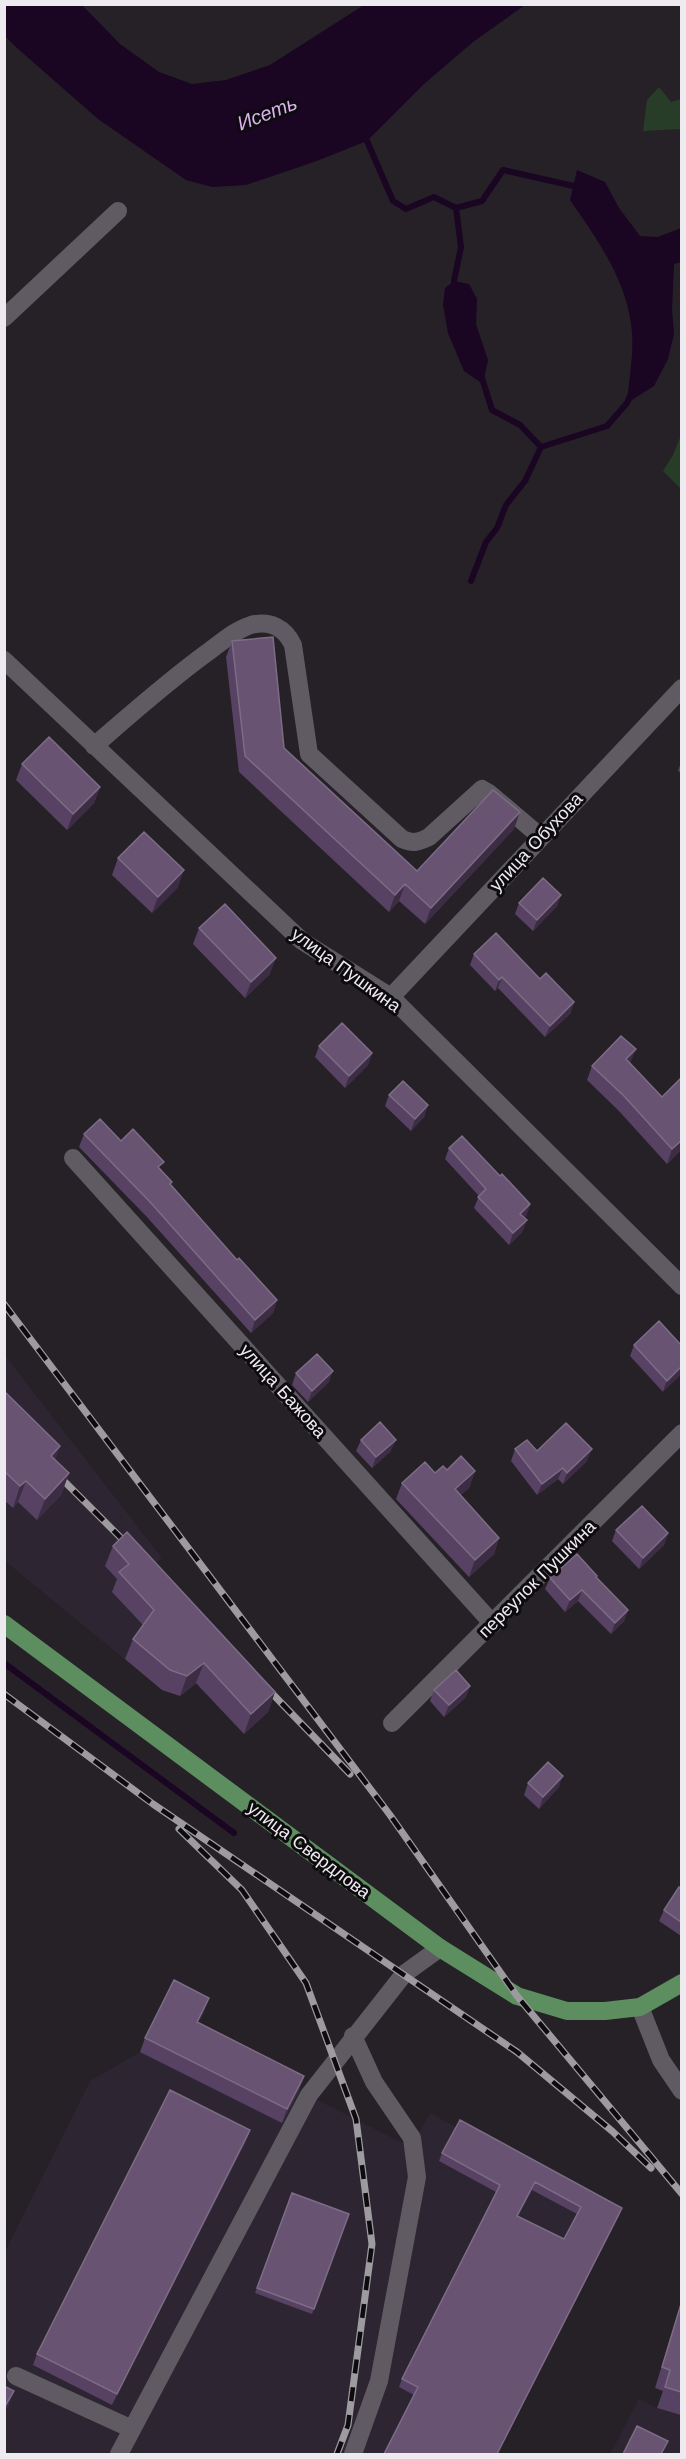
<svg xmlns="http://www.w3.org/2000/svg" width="686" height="2459" font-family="'Work Sans',sans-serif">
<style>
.built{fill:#2d2531}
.green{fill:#283d28}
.water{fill:#1a0523}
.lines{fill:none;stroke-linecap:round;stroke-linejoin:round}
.stream{stroke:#1a0523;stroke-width:6}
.minor{stroke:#605b63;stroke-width:18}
.major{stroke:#5d8e5f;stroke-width:18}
.rail-casing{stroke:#9e9ba0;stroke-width:7}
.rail{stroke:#0d0b0e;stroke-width:4.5;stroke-dasharray:14;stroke-linecap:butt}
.wall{fill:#574263;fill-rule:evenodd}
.shaded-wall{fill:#3c2d44}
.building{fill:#685472;stroke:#7d6c86;stroke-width:1.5;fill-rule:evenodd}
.labels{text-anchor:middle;stroke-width:6;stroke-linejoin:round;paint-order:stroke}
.street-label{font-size:18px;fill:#eeebf0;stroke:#0d0b0e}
.water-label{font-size:20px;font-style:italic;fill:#d9b1ee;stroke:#0d0b0e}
</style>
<rect width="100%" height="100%" fill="#252127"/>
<path class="built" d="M 4,1354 L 162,1558 L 150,1567 L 244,1734 L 196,1684 L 180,1696 L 163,1691 L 5,1561 Z
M 173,2027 L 405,2144 L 420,2131 L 430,2113 L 619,2216 L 498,2454 L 5,2454 L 4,2254 L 90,2081 L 140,2052 Z
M 639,2399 L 657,2408 L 681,2415 L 681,2454 L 610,2454 Z"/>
<path class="green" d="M 659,87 L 671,102 L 681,99 L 681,129 L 643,131 L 647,100 Z
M 681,435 L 681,489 L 663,471 L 673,455 Z"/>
<path class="water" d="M 4,5 L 82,5 L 120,44 L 159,72 L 192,84 L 226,80 L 270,65 L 364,5 L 525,5 L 473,42 L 424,84 L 367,141 L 314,162 L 246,185 L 212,187 L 186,180 L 98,119 L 17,48 L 5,36 Z
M 577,170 L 605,182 L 619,208 L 640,236 L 658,237 L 681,228 L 681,262 L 674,264 L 672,309 L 674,334 L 668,359 L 654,386 L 627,403 C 629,380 635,348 631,324 C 625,278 596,237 570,200 Z
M 454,281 L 469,284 L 477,299 L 476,324 L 488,360 L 483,384 L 464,371 L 448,333 L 443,305 L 445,288 Z"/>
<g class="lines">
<path class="stream" d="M 364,134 L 393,201 L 406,209 L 434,197 L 456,208 L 461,247 L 454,281 L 456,288
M 456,208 L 482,201 L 503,170 L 578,187
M 482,378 L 492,410 L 520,425 L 541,447
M 471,581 L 486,542 L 497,528 L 506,505 L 525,481 L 541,447 L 607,426 L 627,403 L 630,396
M 4,1663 L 234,1833"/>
<path class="minor" d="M 4,318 L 118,211
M 4,660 L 302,941 L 391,997 L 682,1286
M 94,746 C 131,714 168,681 208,652 C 222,642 235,630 251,625 C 270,620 285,628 293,645 L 309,754 L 402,839 C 413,844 419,842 429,837 L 482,789 L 489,793 L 541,837
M 391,997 L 682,688
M 73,1158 L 493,1624
M 392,1723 L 682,1433
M 640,2007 L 661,2060 L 682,2091
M 16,2376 L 132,2429
M 119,2454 L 309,2095 L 404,1974 L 440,1948
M 353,2454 L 379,2381 L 417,2177 L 412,2138 L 374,2082 L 353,2036"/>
<path class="major" d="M 4,1624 L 440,1948 L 517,1996 L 567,2011 L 605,2011 L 640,2007 L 682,1983"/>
<g class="rail-casing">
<path id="rail" d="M 4,1304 L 390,1815 L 517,1996 L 682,2194
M 54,1471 L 133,1550
M 262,1683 L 350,1774
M 4,1694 L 153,1804 L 517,2052 L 612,2131 L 651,2168
M 179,1829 L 242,1890 L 306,1983 L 356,2119 L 372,2244 L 348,2425 L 337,2454"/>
</g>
<use href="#rail" class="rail"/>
</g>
<path class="wall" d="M 232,641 L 284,748 L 417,871 L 514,829 L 425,924 L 399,901 L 389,912 L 239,772 L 226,657 Z
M 681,762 L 681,773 L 678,771 Z
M 22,764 L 100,787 L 94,803 L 67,830 L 16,780 Z
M 118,858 L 178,887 L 152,913 L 112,875 Z
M 561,895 L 557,906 L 533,931 L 515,914 L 519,903 Z
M 199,928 L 270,974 L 245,998 L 193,944 Z
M 474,954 L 540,979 L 574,1002 L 570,1014 L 545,1037 L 498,988 L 495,991 L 470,965 Z
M 319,1046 L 372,1053 L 368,1065 L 345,1088 L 315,1057 Z
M 630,1063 L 662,1097 L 681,1150 L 667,1164 L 619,1111 L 587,1080 L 592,1066 Z
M 389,1095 L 428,1105 L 424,1117 L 411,1131 L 385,1106 Z
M 84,1134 L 121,1141 L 161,1169 L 171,1185 L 237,1260 L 277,1300 L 273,1313 L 251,1333 L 146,1216 L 79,1147 Z
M 449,1148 L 500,1176 L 530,1204 L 526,1216 L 524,1218 L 527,1220 L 522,1232 L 509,1245 L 474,1208 L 479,1196 L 445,1159 Z
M 634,1345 L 681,1345 L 663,1392 L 630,1356 Z
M 296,1373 L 329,1382 L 308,1402 L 292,1385 Z
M 4,1391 L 55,1460 L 69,1473 L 61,1495 L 37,1520 L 18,1502 L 13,1508 L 4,1500 Z
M 361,1440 L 391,1451 L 372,1468 L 356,1451 Z
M 515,1449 L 587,1461 L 563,1484 L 558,1479 L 537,1495 L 511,1461 Z
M 447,1470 L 475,1471 L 469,1488 L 460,1495 L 499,1538 L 494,1554 L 469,1577 L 396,1499 L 402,1483 Z
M 616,1530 L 668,1533 L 664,1545 L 639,1569 L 612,1541 Z
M 113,1546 L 275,1692 L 268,1712 L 244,1734 L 196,1683 L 180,1696 L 162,1690 L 125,1659 L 133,1639 L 143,1625 L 112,1592 L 117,1579 L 105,1566 Z
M 550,1578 L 596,1578 L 628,1610 L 624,1621 L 611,1634 L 578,1601 L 565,1612 L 545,1589 Z
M 470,1686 L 466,1697 L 444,1717 L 430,1701 L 434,1690 Z
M 528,1783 L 559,1787 L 539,1809 L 524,1795 Z
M 681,1889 L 681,1936 L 659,1921 L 664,1910 Z
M 204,2012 L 198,2023 L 304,2076 L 299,2090 L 282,2123 L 140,2052 L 145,2038 Z
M 460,2120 L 619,2216 L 414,2395 L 399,2387 L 402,2379 L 496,2192 L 439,2161 L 442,2153 ZM 532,2190 L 577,2214 L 564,2239 L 518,2216 Z
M 250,2130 L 246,2141 L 112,2405 L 33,2365 L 37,2354 Z
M 292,2193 L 349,2214 L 312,2314 L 255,2293 Z
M 681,2303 L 681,2415 L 657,2408 L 663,2391 L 655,2388 Z"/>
<path class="shaded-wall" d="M 100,787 L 94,803 L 67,830 L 73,814 Z
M 520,812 L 514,829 L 425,924 L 431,908 Z
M 184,870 L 178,887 L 152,913 L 158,897 Z
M 405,884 L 399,901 L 389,912 L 395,895 Z
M 561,895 L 557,906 L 533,931 L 537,920 Z
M 276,958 L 270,974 L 245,998 L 251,982 Z
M 502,977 L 498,988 L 495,991 L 499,980 Z
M 574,1002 L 570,1014 L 545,1037 L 550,1026 Z
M 636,1049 L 630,1064 L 626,1059 Z
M 372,1053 L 368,1065 L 345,1088 L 349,1076 Z
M 428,1105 L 424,1117 L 411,1131 L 415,1119 Z
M 681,1141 L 681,1150 L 667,1164 L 672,1149 Z
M 530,1204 L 526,1216 L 516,1225 L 520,1214 Z
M 527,1220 L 522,1232 L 509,1245 L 513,1233 Z
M 277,1300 L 273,1313 L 251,1333 L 255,1320 Z
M 681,1367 L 681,1375 L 663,1392 L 667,1381 Z
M 333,1371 L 329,1382 L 308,1402 L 312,1391 Z
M 396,1440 L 391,1451 L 372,1468 L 376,1457 Z
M 60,1446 L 53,1467 L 51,1456 Z
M 592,1449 L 587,1461 L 563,1484 L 567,1473 Z
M 563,1468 L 558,1479 L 537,1495 L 542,1484 Z
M 475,1471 L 469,1488 L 449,1506 L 455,1489 Z
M 69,1473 L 61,1495 L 37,1520 L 45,1499 Z
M 26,1481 L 18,1502 L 13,1508 L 20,1486 Z
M 668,1533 L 664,1545 L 639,1569 L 643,1558 Z
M 499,1538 L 494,1554 L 469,1577 L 475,1560 Z
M 582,1590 L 578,1601 L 565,1612 L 570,1600 Z
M 628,1610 L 624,1621 L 611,1634 L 615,1623 Z
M 204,1663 L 196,1683 L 180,1696 L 187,1676 Z
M 470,1686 L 466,1697 L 444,1717 L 449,1705 Z
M 275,1692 L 268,1712 L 244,1734 L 251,1714 Z
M 563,1776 L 559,1787 L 539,1809 L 543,1797 Z
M 209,1998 L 204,2012 L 192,2036 L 197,2022 Z
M 304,2076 L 299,2090 L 282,2123 L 287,2109 Z
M 250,2130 L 246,2141 L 112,2405 L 117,2394 Z
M 535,2182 L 532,2190 L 514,2224 L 517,2216 Z
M 622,2208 L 619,2216 L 498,2454 L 497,2454 Z
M 14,2391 L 8,2407 L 4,2413 L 4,2408 Z"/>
<path class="building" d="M 273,637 L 284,748 L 417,871 L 493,790 L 520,812 L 431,908 L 405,884 L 395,895 L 245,756 L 232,641 Z
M 49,737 L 100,787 L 73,814 L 22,764 Z
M 144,832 L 184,870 L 158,897 L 118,858 Z
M 543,878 L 561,895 L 537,920 L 519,903 Z
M 225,904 L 276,958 L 251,982 L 199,928 Z
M 496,933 L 540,979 L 546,973 L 574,1002 L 550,1026 L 502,977 L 499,980 L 474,954 Z
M 342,1023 L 372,1053 L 349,1076 L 319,1046 Z
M 621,1036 L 636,1049 L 626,1059 L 662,1097 L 681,1078 L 681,1141 L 672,1149 L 624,1096 L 592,1066 Z
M 403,1081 L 428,1105 L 415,1119 L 389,1095 Z
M 100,1119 L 121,1141 L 133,1129 L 164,1162 L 158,1167 L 172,1182 L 170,1184 L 237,1260 L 239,1258 L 277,1300 L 255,1320 L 151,1203 L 84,1134 Z
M 462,1136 L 500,1176 L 502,1174 L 530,1204 L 520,1214 L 527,1220 L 513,1233 L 478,1197 L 486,1189 L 449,1148 Z
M 659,1321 L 681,1345 L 681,1367 L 667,1381 L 634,1345 Z
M 317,1354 L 333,1371 L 312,1391 L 296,1373 Z
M 4,1391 L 60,1446 L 51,1456 L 69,1473 L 45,1499 L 26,1481 L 20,1486 L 4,1471 Z
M 380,1422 L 396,1440 L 376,1457 L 361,1440 Z
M 566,1423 L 592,1449 L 567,1473 L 563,1468 L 542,1484 L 515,1449 L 527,1440 L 537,1451 Z
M 461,1456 L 475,1471 L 455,1489 L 499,1538 L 475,1560 L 402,1483 L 425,1462 L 435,1473 L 443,1466 L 447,1470 Z
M 642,1506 L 668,1533 L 643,1558 L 616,1530 Z
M 127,1532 L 275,1692 L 251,1714 L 204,1663 L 187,1676 L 170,1670 L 133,1639 L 154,1610 L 119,1572 L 129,1564 L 113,1546 Z
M 577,1554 L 597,1576 L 596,1577 L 628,1610 L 615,1623 L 582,1590 L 570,1600 L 550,1578 Z
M 456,1670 L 470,1686 L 449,1705 L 434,1690 Z
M 548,1762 L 563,1776 L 543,1797 L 528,1783 Z
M 679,1887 L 681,1889 L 681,1922 L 664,1910 Z
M 174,1980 L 209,1998 L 197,2022 L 304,2076 L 287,2109 L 145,2038 Z
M 170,2090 L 250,2130 L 117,2394 L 37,2354 Z
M 460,2120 L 622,2208 L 497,2454 L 384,2454 L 418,2387 L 402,2379 L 500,2185 L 442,2153 ZM 535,2182 L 581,2207 L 564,2239 L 517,2216 Z
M 292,2193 L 349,2214 L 314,2309 L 257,2288 Z
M 681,2304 L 681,2392 L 665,2387 L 670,2370 L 662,2367 Z
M 4,2386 L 14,2391 L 4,2408 Z
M 637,2426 L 668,2441 L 661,2454 L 623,2454 Z"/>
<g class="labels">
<g class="street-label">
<text transform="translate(536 842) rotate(-47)" y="6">улица Обухова</text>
<text transform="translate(346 970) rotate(36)" y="6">улица Пушкина</text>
<text transform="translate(283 1391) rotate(48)" y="6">улица Бажова</text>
<text transform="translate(537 1579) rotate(-45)" y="6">переулок Пушкина</text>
<text transform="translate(309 1850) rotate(37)" y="6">улица Свердлова</text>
</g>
<g class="water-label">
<text transform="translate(267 113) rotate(-21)" y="7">Исеть</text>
</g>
</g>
<rect width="686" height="2459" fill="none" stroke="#eeebf0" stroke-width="12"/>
</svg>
